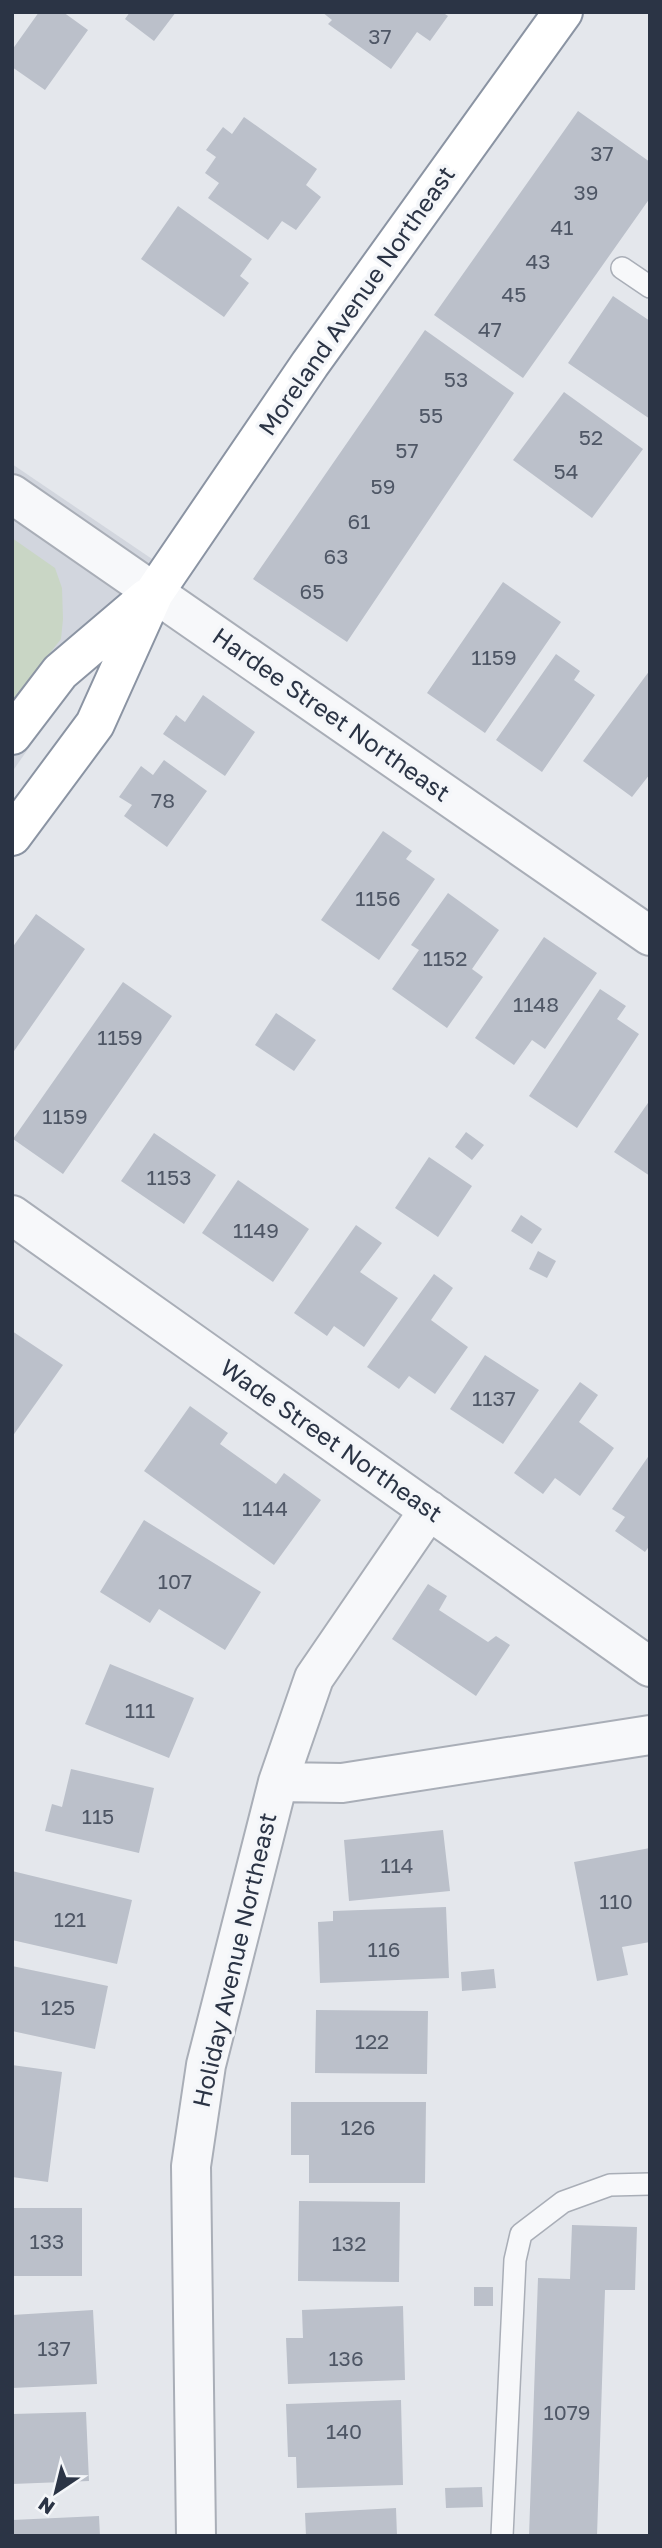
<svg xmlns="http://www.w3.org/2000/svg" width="662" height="2548" font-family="'Golos Text',sans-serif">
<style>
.built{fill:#d2d6de}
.green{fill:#c9d6c5}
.building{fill:#bbc0ca}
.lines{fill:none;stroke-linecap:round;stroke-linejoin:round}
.service-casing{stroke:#a9aeb7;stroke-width:24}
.minor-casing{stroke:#a9aeb7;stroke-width:42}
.trunk-casing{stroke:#8b94a3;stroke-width:42}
.service{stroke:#f7f8fa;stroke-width:21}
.minor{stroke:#f7f8fa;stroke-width:38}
.trunk{stroke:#fff;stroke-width:38}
.labels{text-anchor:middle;stroke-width:7;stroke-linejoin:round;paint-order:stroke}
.number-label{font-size:21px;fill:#4f5766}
.street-label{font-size:24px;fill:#2b3445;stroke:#f4f6f9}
</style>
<rect width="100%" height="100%" fill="#e4e7ec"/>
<path class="built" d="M 12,464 L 158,563 L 12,772 Z"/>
<path class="green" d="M 12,538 L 55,568 L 62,588 L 63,619 L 61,639 L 12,701 Z"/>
<path class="building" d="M 39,12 L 63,12 L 88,30 L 45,90 L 12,67 L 12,50 Z
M 130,12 L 176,12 L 154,41 L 125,19 Z
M 322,12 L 442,12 L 448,16 L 430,41 L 417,32 L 391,69 L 328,24 L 332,20 Z
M 578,111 L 650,162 L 650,198 L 523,378 L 434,315 Z
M 244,117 L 317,169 L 306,185 L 321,197 L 296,230 L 282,221 L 268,240 L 208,198 L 219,183 L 205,173 L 216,157 L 206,150 L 223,127 L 232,134 Z
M 178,206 L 252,259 L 240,276 L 249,283 L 224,317 L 141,259 Z
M 613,296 L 650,321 L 650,419 L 568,363 Z
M 425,330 L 514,393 L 347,642 L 253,579 Z
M 564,392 L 643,449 L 592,518 L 513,460 Z
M 503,582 L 561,622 L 485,733 L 427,693 Z
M 556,654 L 580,671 L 574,680 L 595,695 L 542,772 L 496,740 Z
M 650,670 L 650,774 L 632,797 L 583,761 Z
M 203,695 L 255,732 L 225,776 L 163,734 L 176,715 L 185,722 Z
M 164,760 L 207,791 L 167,847 L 124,816 L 132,805 L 119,797 L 141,766 L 153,775 Z
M 383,831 L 412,851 L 406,859 L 435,879 L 379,960 L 321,920 Z
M 448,893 L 499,930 L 472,969 L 483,977 L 447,1028 L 392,989 L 419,950 L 411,945 Z
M 36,914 L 85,949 L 12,1054 L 12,948 Z
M 544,937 L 597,973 L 545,1049 L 532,1040 L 514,1065 L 475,1038 Z
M 123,982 L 172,1016 L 63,1174 L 13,1139 Z
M 600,989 L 626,1006 L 617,1019 L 639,1034 L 577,1128 L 529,1096 Z
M 276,1013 L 316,1040 L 294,1071 L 255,1045 Z
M 650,1100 L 650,1176 L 614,1152 Z
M 466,1132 L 484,1145 L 472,1160 L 455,1147 Z
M 154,1133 L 216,1175 L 184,1224 L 121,1181 Z
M 429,1157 L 472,1186 L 438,1237 L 395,1208 Z
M 238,1180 L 309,1229 L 273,1282 L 202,1233 Z
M 521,1215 L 542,1229 L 532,1244 L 511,1231 Z
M 356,1225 L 382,1243 L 360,1272 L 398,1298 L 364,1347 L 334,1326 L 327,1336 L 294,1313 Z
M 538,1251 L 556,1261 L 547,1278 L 529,1269 Z
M 434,1274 L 453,1288 L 431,1320 L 468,1347 L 435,1394 L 409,1376 L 399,1389 L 367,1367 Z
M 12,1331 L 63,1365 L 12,1437 Z
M 485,1355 L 539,1390 L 503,1444 L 450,1409 Z
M 580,1382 L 598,1395 L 579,1422 L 614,1448 L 580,1496 L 555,1478 L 543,1494 L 514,1473 Z
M 190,1406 L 228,1433 L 220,1444 L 276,1484 L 284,1473 L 321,1500 L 274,1565 L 144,1471 Z
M 650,1454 L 650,1545 L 645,1552 L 615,1531 L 625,1517 L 612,1509 Z
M 144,1520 L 261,1592 L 225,1650 L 159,1609 L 150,1623 L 100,1592 Z
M 428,1584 L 447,1596 L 439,1610 L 488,1642 L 496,1636 L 510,1645 L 476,1696 L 392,1639 Z
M 110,1664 L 194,1698 L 169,1758 L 85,1724 Z
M 71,1769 L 154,1788 L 139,1853 L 45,1831 L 52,1804 L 62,1807 Z
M 443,1830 L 450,1891 L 349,1901 L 344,1840 Z
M 650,1848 L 650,1942 L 622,1947 L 628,1975 L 597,1981 L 574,1862 Z
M 12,1871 L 132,1900 L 117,1964 L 12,1940 Z
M 446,1907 L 449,1978 L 320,1983 L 318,1922 L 333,1921 L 333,1911 Z
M 12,1966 L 108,1986 L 95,2049 L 12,2031 Z
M 494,1969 L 496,1988 L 462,1991 L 461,1972 Z
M 316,2010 L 428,2011 L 427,2074 L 315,2073 Z
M 12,2065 L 62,2072 L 48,2182 L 12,2177 Z
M 291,2102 L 426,2102 L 425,2183 L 309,2183 L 309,2155 L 291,2155 Z
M 299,2201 L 400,2202 L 399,2282 L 298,2281 Z
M 12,2208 L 82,2208 L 82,2276 L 12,2276 Z
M 572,2225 L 637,2227 L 635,2290 L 605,2290 L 597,2536 L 529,2536 L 538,2278 L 570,2279 Z
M 474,2287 L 493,2287 L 493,2306 L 474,2306 Z
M 403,2306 L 405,2380 L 288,2384 L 286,2338 L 303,2338 L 302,2310 Z
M 93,2310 L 97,2384 L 12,2388 L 12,2315 Z
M 401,2400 L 403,2485 L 297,2488 L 296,2457 L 288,2457 L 286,2404 Z
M 86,2412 L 89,2481 L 12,2484 L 12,2414 Z
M 482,2487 L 483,2507 L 446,2508 L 445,2488 Z
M 396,2508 L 397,2536 L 306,2536 L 305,2513 Z
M 99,2516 L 100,2536 L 12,2536 L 12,2520 Z"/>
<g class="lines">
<g class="service-casing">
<path id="service" d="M 622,268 L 650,287
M 502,2536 L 515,2260 L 521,2234 L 563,2202 L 610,2185 L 650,2184"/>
</g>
<g class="minor-casing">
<path id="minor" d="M 12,494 L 650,936
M 12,1215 L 650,1667
M 278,1782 L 342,1783 L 650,1735
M 196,2536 L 191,2166 L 206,2065 L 278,1782 L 314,1678 L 429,1510"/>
</g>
<g class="trunk-casing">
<path id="trunk" d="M 12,735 L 60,672 L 147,598
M 12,836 L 95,724 L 154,593 L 310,364 L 563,12"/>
</g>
<use href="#service" class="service"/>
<use href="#minor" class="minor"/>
<use href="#trunk" class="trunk"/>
</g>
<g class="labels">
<g class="number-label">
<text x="380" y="44">37</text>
<text x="602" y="161">37</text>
<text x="586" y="200">39</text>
<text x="562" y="235">41</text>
<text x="538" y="269">43</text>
<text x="514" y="302">45</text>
<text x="490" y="337">47</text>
<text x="456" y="387">53</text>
<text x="431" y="423">55</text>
<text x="591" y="445">52</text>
<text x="407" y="458">57</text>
<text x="566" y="479">54</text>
<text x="383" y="494">59</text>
<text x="359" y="529">61</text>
<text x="336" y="564">63</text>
<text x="312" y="599">65</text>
<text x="494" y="665">1159</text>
<text x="163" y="808">78</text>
<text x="378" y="906">1156</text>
<text x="445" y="966">1152</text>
<text x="536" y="1012">1148</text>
<text x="120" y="1045">1159</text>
<text x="65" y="1124">1159</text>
<text x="169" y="1185">1153</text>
<text x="256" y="1238">1149</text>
<text x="494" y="1406">1137</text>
<text x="265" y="1516">1144</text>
<text x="175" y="1589">107</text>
<text x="140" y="1718">111</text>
<text x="98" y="1824">115</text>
<text x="397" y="1873">114</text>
<text x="616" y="1909">110</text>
<text x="70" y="1927">121</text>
<text x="384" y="1957">116</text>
<text x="58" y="2015">125</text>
<text x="372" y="2049">122</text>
<text x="358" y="2135">126</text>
<text x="47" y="2249">133</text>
<text x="349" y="2251">132</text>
<text x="54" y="2356">137</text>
<text x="346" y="2366">136</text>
<text x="567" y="2420">1079</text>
<text x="344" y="2439">140</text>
</g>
<g class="street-label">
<text transform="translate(357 301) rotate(-55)" y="8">Moreland Avenue Northeast</text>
<text transform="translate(331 715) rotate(35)" y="8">Hardee Street Northeast</text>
<text transform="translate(331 1441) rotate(35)" y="8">Wade Street Northeast</text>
<text transform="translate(235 1960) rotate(-77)" y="8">Holiday Avenue Northeast</text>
</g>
</g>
<rect width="662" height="2548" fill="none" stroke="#2b3445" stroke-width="28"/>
<g transform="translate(56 2492) rotate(215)" stroke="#f4f6f9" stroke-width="5" paint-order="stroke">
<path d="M0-5L12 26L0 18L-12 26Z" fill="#2b3445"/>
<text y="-10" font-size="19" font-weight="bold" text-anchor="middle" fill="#2b3445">N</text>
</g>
</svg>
